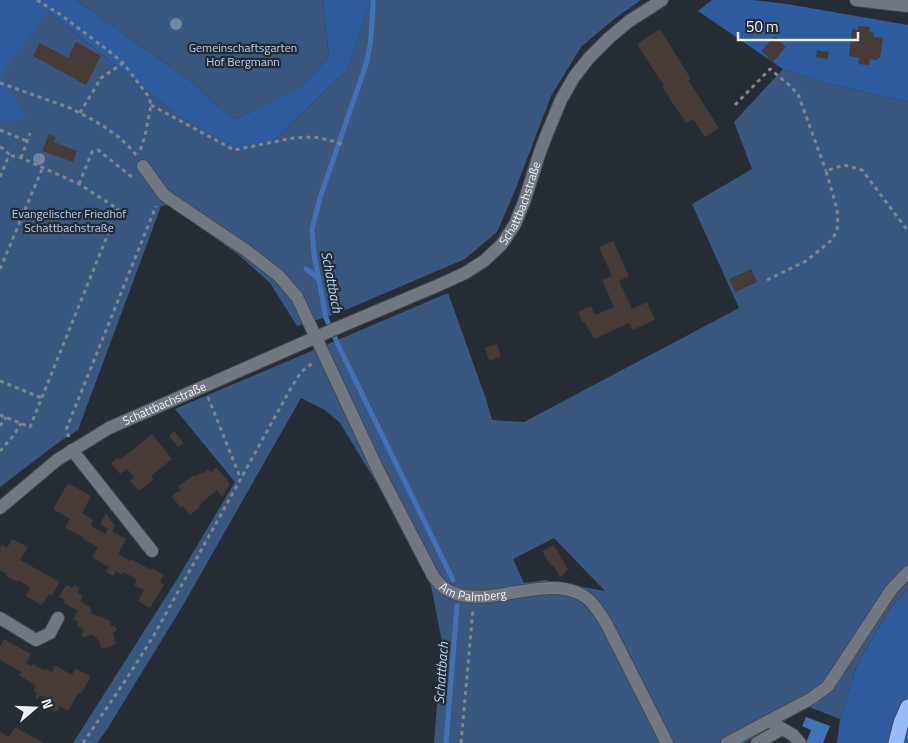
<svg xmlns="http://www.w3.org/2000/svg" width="908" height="743" font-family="'Titillium Web',sans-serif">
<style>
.green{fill:#3a5780;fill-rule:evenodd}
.forest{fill:#2d5c9f}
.water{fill:#4171b6}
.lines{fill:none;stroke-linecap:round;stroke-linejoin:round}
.stream{stroke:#4171b6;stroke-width:5}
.building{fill:#473b38}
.minor-casing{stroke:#454a51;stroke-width:14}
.highway-casing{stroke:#454a51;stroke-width:17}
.path{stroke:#7f848b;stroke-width:3;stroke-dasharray:4 4;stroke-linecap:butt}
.minor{stroke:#727882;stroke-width:12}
.highway{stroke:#94bcf8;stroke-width:15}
.tree{fill:#73849c}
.labels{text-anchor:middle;stroke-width:4.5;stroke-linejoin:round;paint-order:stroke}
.park-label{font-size:12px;fill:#b1cbf0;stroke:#272d35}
.street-label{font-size:12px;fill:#ecf0f6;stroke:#272d35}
.water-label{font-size:14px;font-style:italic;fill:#b7d1f7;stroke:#272d35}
</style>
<rect width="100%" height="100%" fill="#272d35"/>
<path class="green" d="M 76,0 L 323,0 L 329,57 L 301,87 L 237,119 L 219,108 L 192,82 Z
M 370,0 L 641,0 L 614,19 L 581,47 L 551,96 L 514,193 L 497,232 L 465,259 L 336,314 L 297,326 L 270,283 L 240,256 L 169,205 L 161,206 L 133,282 L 78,430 L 59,442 L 0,487 L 0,28 L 48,11 L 172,111 L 272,142 L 347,70 Z
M 783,69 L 827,83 L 908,102 L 908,589 L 891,607 L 857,665 L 840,719 L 809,707 L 745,743 L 434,743 L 442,642 L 431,586 L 379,487 L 340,423 L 325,410 L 301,398 L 182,607 L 106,731 L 97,743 L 73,743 L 176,581 L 235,482 L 175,409 L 448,293 L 486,399 L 492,420 L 524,422 L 739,308 L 692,204 L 752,169 L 734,122 ZM 554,538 L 605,591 L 545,580 L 524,583 L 513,559 Z"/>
<path class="forest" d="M 0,0 L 76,0 L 192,82 L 219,108 L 237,119 L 301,87 L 329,57 L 323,0 L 370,0 L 347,70 L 272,142 L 232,146 L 172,111 L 48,11 L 1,75 L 27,120 L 0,121 Z
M 712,0 L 753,0 L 787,4 L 908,25 L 908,102 L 827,83 L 783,69 L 698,11 Z
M 908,589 L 908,743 L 837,743 L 840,719 L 857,665 L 891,607 Z"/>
<path class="water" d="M 806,717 L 830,726 L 823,743 L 806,743 L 811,730 L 802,726 Z"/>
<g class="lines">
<path class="stream" d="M 373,0 C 372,24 372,50 363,73 L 320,198 L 312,229 L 314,254 L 326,318 L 341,351 L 453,580
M 306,269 L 318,278
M 446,743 L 457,606"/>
</g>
<path class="building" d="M 858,26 L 870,27 L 869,32 L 874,33 L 873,37 L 883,38 L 880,58 L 878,58 L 877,60 L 870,59 L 869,65 L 858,64 L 859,58 L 849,56 L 852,29 L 858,30 Z
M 660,29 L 691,79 L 688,80 L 719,128 L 705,137 L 693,119 L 686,123 L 662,87 L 664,86 L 637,44 Z
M 775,36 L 786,47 L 773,62 L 761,51 Z
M 76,42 L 101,56 L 86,85 L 33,56 L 40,43 L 68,58 Z
M 817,50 L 829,52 L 827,59 L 816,57 Z
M 49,134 L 56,137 L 54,142 L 77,151 L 73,162 L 42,151 Z
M 613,241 L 629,276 L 619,281 L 632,309 L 647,302 L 655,320 L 632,330 L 629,323 L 594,339 L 585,322 L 583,323 L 578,312 L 591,306 L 595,315 L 614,307 L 602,280 L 612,276 L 599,247 Z
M 751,269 L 757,282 L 735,292 L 729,279 Z
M 497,344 L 501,357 L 489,361 L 485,348 Z
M 174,431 L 184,443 L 178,447 L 169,436 Z
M 152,434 L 172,459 L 151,476 L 154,479 L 139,491 L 130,481 L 134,477 L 127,469 L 120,474 L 111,463 L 118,458 L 120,460 Z
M 216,467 L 230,484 L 222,497 L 217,490 L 199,505 L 200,507 L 190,515 L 183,506 L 181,508 L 172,497 L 176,492 L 178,492 L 181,490 L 178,486 L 194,475 L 195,477 L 201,472 L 202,474 L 208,469 L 211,472 Z
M 68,483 L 91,496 L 82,513 L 93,520 L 91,526 L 105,534 L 108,529 L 100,524 L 106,513 L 115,526 L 112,531 L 126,539 L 118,554 L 130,561 L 131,559 L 151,570 L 152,568 L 164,575 L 160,582 L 164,585 L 150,608 L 138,601 L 144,590 L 134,585 L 137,580 L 124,572 L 122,575 L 116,571 L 114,576 L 106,572 L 109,567 L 92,557 L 98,547 L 83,539 L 84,537 L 65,528 L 70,519 L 53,509 Z
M 12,539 L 28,547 L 20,560 L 60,582 L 52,595 L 49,594 L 42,605 L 26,596 L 30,587 L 18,580 L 17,582 L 6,576 L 7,574 L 0,570 L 0,548 L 2,545 L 7,548 Z
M 554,545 L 568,570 L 564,573 L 565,574 L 560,577 L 553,565 L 551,566 L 542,551 Z
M 66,585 L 72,588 L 74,585 L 80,588 L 77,592 L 83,596 L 80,601 L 90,607 L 92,614 L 97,616 L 99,616 L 110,621 L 111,626 L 113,626 L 116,627 L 117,630 L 113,633 L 116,644 L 102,649 L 99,641 L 97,640 L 98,638 L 92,635 L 83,637 L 81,633 L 84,632 L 82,627 L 80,628 L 77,626 L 78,622 L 73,619 L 78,611 L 64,603 L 65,600 L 59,597 Z
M 4,639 L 31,654 L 26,663 L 32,666 L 33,664 L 44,670 L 46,669 L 52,672 L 54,667 L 56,666 L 72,675 L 75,669 L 76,669 L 90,676 L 90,678 L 81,694 L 78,693 L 69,710 L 67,710 L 60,706 L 57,711 L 55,712 L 48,708 L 47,705 L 50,701 L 40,695 L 38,699 L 35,697 L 37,693 L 34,692 L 34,690 L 36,686 L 19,675 L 21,672 L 0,660 L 0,647 Z
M 15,727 L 44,743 L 0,743 L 0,732 L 9,737 Z"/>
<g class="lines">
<g class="minor-casing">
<g id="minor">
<path d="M 856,0 L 908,6"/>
<path id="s1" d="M 143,166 L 164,195 L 247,251 L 279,276 L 297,297 L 378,470 L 433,576 C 436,580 439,584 443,587 C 478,614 537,575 578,593 C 591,598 598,611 606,623 L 667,743"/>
<path d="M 72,450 L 152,551"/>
<path id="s2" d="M 0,508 L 57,460 L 109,428 L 337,328 L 439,285 L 465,273 L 484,261 L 502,244 L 515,224 L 524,202 L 539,155 L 546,136 L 561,100 L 574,77 L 589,58 L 609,38 L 628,22 L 662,0"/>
<path d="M 0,618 L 36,640 L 50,633 L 58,618"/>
<path d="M 769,721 L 793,735 L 800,743"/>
<path d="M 727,743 L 812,698 L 828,686 L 891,590 L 908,572"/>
<path d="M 757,743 L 782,729"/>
</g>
</g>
<g class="highway-casing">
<path id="highway" d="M 896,743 L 901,723 L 908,707"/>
</g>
<path class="path" d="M 37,0 L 61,15 L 110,52 L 123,63 L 149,97 L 151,105 L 145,136 L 139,154
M 0,83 L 70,108 C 94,120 119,133 136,155
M 151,105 L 234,150 L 293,138 L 314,137 L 329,140 L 345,145
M 735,105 L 770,69 L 787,83 L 798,94 L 826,171
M 80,113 L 101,78 L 123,63
M 0,130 L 27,141
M 0,147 L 4,149 L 11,156
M 21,158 L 30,133
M 0,177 L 7,160 L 11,156 L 17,156 L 79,184 L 118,209 L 30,427 L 0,415
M 79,184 L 92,152 L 98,150 L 132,177
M 0,269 L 43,167
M 767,280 L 806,261 L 833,239 L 838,226 L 837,209 L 826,171 L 844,165 L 862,170 L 908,231
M 0,381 L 42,398
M 208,397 L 240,477
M 0,426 L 6,417
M 69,437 L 66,430 L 156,206
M 0,451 L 14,435 L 21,423
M 83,743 L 129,675 L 154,635 L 291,388 L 301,372 L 314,362
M 461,743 L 473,609"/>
<use href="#minor" class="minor"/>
<use href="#highway" class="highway"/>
</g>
<g class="tree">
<circle cx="176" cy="24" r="6"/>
<circle cx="39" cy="159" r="6"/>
</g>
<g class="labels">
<g class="park-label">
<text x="243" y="52">Gemeinschaftsgarten<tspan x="243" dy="14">Hof Bergmann</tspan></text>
<text x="69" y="218">Evangelischer Friedhof<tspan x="69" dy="14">Schattbachstraße</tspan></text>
</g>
<g class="street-label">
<text dy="4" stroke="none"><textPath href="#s2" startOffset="616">Schattbachstraße</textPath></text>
<text dy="4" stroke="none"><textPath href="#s2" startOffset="196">Schattbachstraße</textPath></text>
<text dy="4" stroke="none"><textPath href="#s1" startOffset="561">Am Palmberg</textPath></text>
</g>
<g class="water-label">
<text transform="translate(332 282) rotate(79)" y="5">Schattbach</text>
<text transform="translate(441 673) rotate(-86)" y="5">Schattbach</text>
</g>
</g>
<g transform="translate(35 708) rotate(71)" stroke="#272d35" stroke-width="4" paint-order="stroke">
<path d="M0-4L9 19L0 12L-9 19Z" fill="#ecf0f6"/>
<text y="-8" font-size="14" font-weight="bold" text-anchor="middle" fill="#ecf0f6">N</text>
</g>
<path d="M738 32v8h120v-8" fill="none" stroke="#ecf0f6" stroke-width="2.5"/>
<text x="746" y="32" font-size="15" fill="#ecf0f6" stroke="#272d35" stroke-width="4" paint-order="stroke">50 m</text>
</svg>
